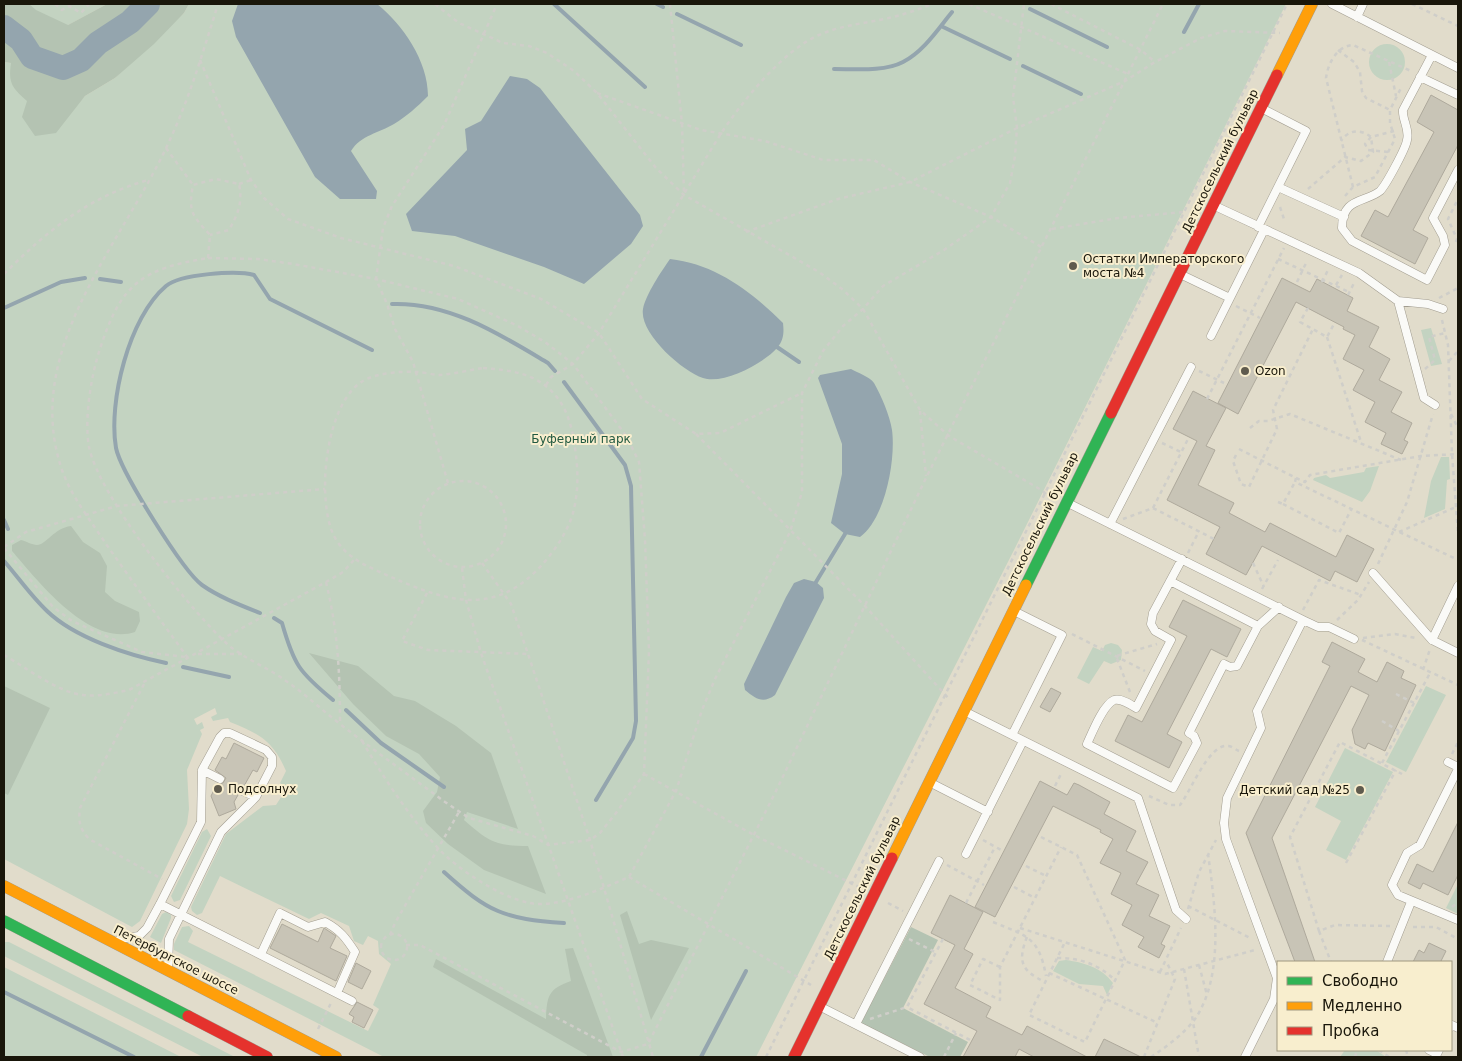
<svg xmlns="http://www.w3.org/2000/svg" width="1462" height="1061" font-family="'DejaVu Sans',sans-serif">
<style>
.green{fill:#c3d3c1}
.forest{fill:#b4c3b2}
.water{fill:#94a5ae}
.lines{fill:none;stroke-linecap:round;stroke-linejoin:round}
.stream{stroke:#94a5ae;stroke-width:4}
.river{stroke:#94a5ae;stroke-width:24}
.building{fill:#c8c4b6;stroke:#aea99c}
.lane-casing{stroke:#a29d90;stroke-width:9}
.fast-casing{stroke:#a29d90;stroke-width:12}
.slow-casing{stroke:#a29d90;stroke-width:12}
.jam-casing{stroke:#a29d90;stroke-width:12}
.path{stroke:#cfcec9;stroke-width:2.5;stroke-dasharray:4 4;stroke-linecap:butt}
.lane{stroke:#fafaf7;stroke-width:8}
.fast{stroke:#30b455;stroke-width:11}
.slow{stroke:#ff9f0a;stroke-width:11}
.jam{stroke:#e5322d;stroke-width:11}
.poi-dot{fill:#5f5b4e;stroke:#f8eece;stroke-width:2}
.labels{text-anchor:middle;stroke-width:4;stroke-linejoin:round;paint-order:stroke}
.street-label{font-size:12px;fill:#19160a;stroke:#f8eece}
.poi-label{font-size:12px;fill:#19160a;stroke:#f8eece;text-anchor:start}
.park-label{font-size:12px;fill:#225940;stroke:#f8eece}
</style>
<rect width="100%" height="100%" fill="#e1dccb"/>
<path class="green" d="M 4,4 L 107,4 L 35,43 Z
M 189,4 L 1286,4 L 1013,552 L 756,1057 L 384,1057 L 174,950 L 174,944 L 182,927 L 189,926 L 193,931 L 188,942 L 368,1031 L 379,1009 L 373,1005 L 391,964 L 379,954 L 378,941 L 368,936 L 363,945 L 354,941 L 349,926 L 321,913 L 309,919 L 220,876 L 202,913 L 197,915 L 192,911 L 191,907 L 226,834 L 263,806 L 276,805 L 287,788 L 280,783 L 286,771 C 273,741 260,734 230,722 L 228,718 L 213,721 L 211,717 L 217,714 L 215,708 L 194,719 L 197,725 L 202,722 L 204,728 L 200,730 L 202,734 L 187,770 L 189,809 L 187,824 L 140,921 L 132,927 L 4,859 L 4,62 L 11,63 L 70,113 L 85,96 L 115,78 L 184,13 Z
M1369 62a18 18 0 1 1 36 0a18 18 0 1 1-36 0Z
M 1431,328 L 1442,364 L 1431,366 L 1421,330 Z
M 1441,457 L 1449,457 L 1450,479 L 1447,480 L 1445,509 L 1424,518 L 1431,481 Z
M 1379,466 L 1370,491 L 1362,502 L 1313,480 L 1314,478 L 1326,475 L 1330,478 L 1364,472 L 1366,468 Z
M 1111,643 L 1118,645 L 1122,650 L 1121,660 L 1111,664 L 1104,661 L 1089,684 L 1077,678 L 1093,647 L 1102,651 L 1105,645 Z
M 1426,686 L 1446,695 L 1406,772 L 1386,762 Z
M 1345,748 L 1393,772 L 1346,860 L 1326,850 L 1341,821 L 1315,807 Z
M 207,829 L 211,836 L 180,900 L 174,902 L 171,896 L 202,832 Z
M 1458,884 L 1458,914 L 1446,908 Z
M 166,912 L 171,915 L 171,918 L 161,943 L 150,937 L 162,914 Z
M 4,942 L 9,942 L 235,1057 L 203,1057 L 4,956 Z
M 1066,960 C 1085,963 1101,967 1113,983 L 1107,995 L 1103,986 L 1079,984 L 1053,971 L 1059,961 Z
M 4,967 L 181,1057 L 4,1057 Z
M 1345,1050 L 1376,1050 L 1386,1057 L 1340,1057 Z"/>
<path class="forest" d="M 4,4 L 29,4 L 36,10 L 68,25 L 107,4 L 189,4 L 184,13 L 154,44 L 115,78 L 85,96 L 56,133 L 35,136 L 22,117 L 27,101 C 12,88 8,83 11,63 L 4,62 Z
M 71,526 L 83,542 L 100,553 L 107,566 L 105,592 L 115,601 L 139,612 L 140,621 L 135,632 C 89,647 38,581 12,551 L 12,545 L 21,540 C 26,541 32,545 37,545 C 46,545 54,528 71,526 Z
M 309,653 L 358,666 L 394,696 L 415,701 L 456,726 L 491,753 L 518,829 L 467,812 L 464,820 C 488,841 495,846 528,846 L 546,894 L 484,870 L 448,844 L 426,823 L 423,811 L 437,792 L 440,777 L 419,754 L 386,736 L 353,704 Z
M 4,686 L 50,708 L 8,795 L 4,793 Z
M 627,911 L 639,944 L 651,940 L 689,948 L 651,1020 L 620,915 Z
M 911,927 L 938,940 L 903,1008 L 968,1042 L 960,1057 L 930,1057 L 861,1023 Z
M 573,948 L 613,1057 L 587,1057 L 587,1055 L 433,967 L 436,959 L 546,1019 C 547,996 548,989 571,981 L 565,949 Z"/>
<path class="water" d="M 238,4 L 377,4 C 403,25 428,61 428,96 C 417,107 407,116 394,124 C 379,133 361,135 351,151 L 377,191 L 376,199 L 340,199 L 315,177 L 236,37 L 232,21 Z
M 510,76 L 527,79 L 540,88 L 640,215 L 643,226 L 631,244 L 584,284 L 544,267 L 455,236 L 412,231 L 406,214 L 467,150 L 465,129 L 481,121 Z
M 670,259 C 715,264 751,291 783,323 C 784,332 784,340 777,348 C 764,363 723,385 703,378 C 682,371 639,333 643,309 C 646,294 661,272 670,259 Z
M 851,369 C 858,373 870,377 874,383 C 881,395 890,416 892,430 C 896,460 885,519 860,537 L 845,534 L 831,523 L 842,474 L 842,444 L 818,378 L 820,375 Z
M 804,579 L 816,582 L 823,588 L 824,598 L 775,695 C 763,704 756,699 745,690 L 744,684 L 786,597 L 794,583 Z"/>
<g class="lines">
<path class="stream" d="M 554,4 L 645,87
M 657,4 L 663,7
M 1030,9 L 1107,47
M 677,14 L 741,45
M 941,26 L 1010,59
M 1184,32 L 1199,4
M 1023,66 L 1081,94
M 834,69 C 855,69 884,72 903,62 C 924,51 938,29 952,12
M 100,279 L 121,282
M 392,304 C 450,302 501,335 548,363 L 555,371
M 4,308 L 61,282 L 85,278
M 777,347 L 799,362
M 564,382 L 625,465 L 631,486 L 636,721 L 633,738 L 596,800
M 4,520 L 8,529
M 4,561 C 18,577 31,596 47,611 C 75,638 128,655 166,663
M 816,582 L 845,534
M 260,613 C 240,605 219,597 202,585 C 183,571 121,472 116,448 C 108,402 129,317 166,286 C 180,274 237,270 254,275 L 270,299 L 372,350
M 274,618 L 282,623 C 294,665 299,672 333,700
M 183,667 L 229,677
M 346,710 L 381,743 L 444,787
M 444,872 C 488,912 504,919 564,923
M 4,992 L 134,1057
M 701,1057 L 746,971"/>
<path class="river" d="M 4,27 L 21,40 L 32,57 L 63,68 L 81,60 L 98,43 L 130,22 L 148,4"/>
</g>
<path class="building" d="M 1431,95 L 1458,110 L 1458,145 L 1413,230 L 1428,238 L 1415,264 L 1361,236 L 1375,210 L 1388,217 L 1434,132 L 1417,122 Z
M 1282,278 L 1310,292 L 1317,279 L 1353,298 L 1347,311 L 1379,327 L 1369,347 L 1390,359 L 1379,380 L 1402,392 L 1391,412 L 1412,423 L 1404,440 L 1408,442 L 1402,454 L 1381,444 L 1386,433 L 1365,422 L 1375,402 L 1353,390 L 1364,370 L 1343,359 L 1355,335 L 1343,329 L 1344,327 L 1296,302 L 1238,414 L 1218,403 Z
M 1193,391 L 1226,408 L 1206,446 L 1215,450 L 1198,485 L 1234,503 L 1229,513 L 1265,532 L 1270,523 L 1336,557 L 1347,535 L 1374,549 L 1357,582 L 1335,571 L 1330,581 L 1262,546 L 1246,575 L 1206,554 L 1220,527 L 1167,500 L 1197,441 L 1173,429 Z
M 1183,600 L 1241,629 L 1227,657 L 1211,649 L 1167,734 L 1182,742 L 1169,768 L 1115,741 L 1128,715 L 1142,722 L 1187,636 L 1169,627 Z
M 1332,642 L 1365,659 L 1358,672 L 1377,682 L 1387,662 L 1404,671 L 1401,678 L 1416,685 L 1385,751 L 1368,743 L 1365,749 L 1355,744 L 1352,730 L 1369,695 L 1351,686 L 1272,838 L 1315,962 L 1295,962 L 1246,833 L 1330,666 L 1322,662 Z
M 1051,688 L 1061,693 L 1050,712 L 1040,707 Z
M 234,743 L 264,758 L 257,772 L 253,770 L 244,786 L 239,785 L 235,787 L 238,795 L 234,802 L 236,809 L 219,816 L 211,796 L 217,784 L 223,783 L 226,778 L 215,770 L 222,757 L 226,759 Z
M 1040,781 L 1067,795 L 1074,783 L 1079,785 L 1110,802 L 1104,814 L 1136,831 L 1126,851 L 1148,862 L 1136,884 L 1159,895 L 1149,916 L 1170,926 L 1161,944 L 1165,946 L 1159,958 L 1138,947 L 1144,937 L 1122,925 L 1132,905 L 1111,894 L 1121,873 L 1100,863 L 1113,839 L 1100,832 L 1101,830 L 1053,806 L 995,917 L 975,907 Z
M 1458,822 L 1458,875 L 1448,895 L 1423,883 L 1420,889 L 1408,883 L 1417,864 L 1433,872 Z
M 950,895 L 983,912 L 964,949 L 973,954 L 955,988 L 991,1007 L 986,1017 L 1022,1035 L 1027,1026 L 1087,1057 L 1034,1057 L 1019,1049 L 1015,1057 L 963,1057 L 977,1031 L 924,1004 L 955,945 L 931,933 Z
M 282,924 L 318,942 L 324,928 L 336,936 L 330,948 L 347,956 L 336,981 L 270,948 Z
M 1429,943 L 1446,951 L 1441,961 L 1444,962 L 1413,962 L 1419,950 L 1424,953 Z
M 356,963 L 371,971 L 362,989 L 348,982 Z
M 357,1002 L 373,1010 L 364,1028 L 352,1022 L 354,1017 L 349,1014 Z
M 1104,1039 L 1141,1057 L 1095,1057 Z"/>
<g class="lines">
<g class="lane-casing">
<path id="lane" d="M 1332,4 L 1458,68
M 1357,17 L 1363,4
M 1432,55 L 1403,110 C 1402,120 1410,129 1407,140 C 1406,148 1386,185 1380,191 C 1365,203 1342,197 1342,228 L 1352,241 L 1427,280 L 1445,245 L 1443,236 L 1433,218 L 1458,170
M 1420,77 L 1458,95
M 1278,187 L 1344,217
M 1215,206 L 1359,273 L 1398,301 L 1428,304 L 1443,309
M 1258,227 L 1306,131 L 1263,109
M 1182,275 L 1230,298
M 1398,301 L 1424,398 L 1435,405
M 1211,336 L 1264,230
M 1068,503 L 1303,620 L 1318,627 L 1329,627 L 1354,639
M 1110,524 L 1191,367
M 1182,559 L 1153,613 L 1151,624 L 1155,631 L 1171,640 L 1136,708 C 1130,704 1121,698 1114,700 C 1103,705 1092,733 1087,744 L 1173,788 L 1197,743 L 1194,736 L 1189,733 L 1224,664 L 1230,667 L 1237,666 L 1258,626 L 1279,607
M 1373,573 L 1432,640
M 1170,581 L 1258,626
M 1458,586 L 1432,640 L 1458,653
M 966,712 L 1138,798 L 1176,910 L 1186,919
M 1012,735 L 1062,635 L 1016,612
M 1448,762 L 1458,767
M 1458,769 L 1420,845 L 1407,853 L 1392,885 L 1398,895 L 1458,920
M 202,770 L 220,779
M 931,783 L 988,812
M 240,790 L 256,797
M 966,854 L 1023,741
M 160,904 L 352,1001
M 120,939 L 139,936 L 147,928 L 160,904 L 201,822 L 202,770 L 220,737 L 224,733 L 230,733 L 266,750 L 272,757 L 272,766 L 256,797 L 221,832 L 169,939 L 168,968
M 261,954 L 280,913 L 308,927 L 325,922 C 340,930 346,938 355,952 L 337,993
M 1387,962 L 1411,902
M 821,1007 L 920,1057
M 856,1024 L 939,861
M 1451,1027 L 1452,1025 L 1458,1028
M 1429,1050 L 1437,1054 L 1439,1050
M 1245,1057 L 1274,999 L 1277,978 L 1226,839 L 1224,823 L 1227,798 L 1261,728 L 1257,711 L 1303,620"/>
</g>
<g class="fast-casing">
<path id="fast" d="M 1026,585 L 1111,413
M 4,921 L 188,1016"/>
</g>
<g class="slow-casing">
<path id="slow" d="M 1277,75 L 1312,4
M 892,858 L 1026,585
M 4,886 L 336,1057"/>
</g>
<g class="jam-casing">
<path id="jam" d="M 1111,413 L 1277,75
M 188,1016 L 267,1057
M 794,1057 L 892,858"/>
</g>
<path class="path" d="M 55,4 L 62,10 L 69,6 L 81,13 L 89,4
M 435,4 L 459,23 L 503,43 L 529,46 L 547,53 L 574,71 L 597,93 L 656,168 L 684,195 L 819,272 L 842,289 L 863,309 L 920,410 L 949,436 L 1043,491 L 1050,499
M 670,4 L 682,124 L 684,194
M 969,4 L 1128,74
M 1051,4 L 1141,50 L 1155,62
M 1412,4 L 1458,26
M 1338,50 L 1354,62 L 1360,72 L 1362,91 L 1366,98 L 1390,110
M 200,60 L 251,180 L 264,198 L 288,219 L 341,238 L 454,266 L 541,299 L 599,333 L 642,399 L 696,434 L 720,433 L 802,393
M 1389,62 L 1396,96
M 597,93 L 701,130 L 765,141 L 823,160 L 874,160 L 910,182 L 991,217 L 1043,248
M 166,148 L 193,185
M 1388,152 L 1368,150 L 1365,144 L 1371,137 L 1394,131
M 239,184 L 251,180
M 1353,187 L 1326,78 C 1328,63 1337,46 1353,45 L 1411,71
M 1308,189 L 1345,157 L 1361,161 L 1373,152 L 1371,137 C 1361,129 1349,129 1341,141
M 1345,196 L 1353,187 L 1375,177 L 1395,139 L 1390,123 L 1390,110 L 1401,88
M 1280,207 L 1284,219
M 1052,229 L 1118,218 L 1184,212
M 746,232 L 838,199 L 910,182 L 1017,128 L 1125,81 L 1155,62 L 1201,38 L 1225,31 L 1280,33
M 1456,242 L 1457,239 L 1448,219 L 1458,199
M 208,258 L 258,259 L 293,264 L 376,279 L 458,299 L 516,325 L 545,342 L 573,364 L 627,437 L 639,462 L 645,540 L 649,651 L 644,774 L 616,813 L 600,833 L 590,840 L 548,845 L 533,836 L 469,818 L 445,802 C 410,776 375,751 340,724 C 322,710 305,694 286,681 C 266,666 239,657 222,639 C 185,603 99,496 89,447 C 84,420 91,375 100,349 C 121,283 142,269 208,258 Z
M 208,258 L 210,235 C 192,215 188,212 193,185 L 216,179 L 239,184 C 243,202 238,214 229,230 L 210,235
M 1278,259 L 1349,292
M 4,274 C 47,231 88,197 148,180
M 1297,282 L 1307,261
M 1322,282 L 1328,270
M 1336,285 L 1342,275
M 1348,295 L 1355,281
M 1439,298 L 1458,288
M 1236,306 L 1260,318
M 1308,308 L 1300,322 L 1327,337 L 1335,322
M 1442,320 L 1448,345 L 1452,454 L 1458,533
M 1327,337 L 1361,442
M 1449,361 L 1458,351
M 483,368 C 506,370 529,372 547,387 C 564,401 571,421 574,442 C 578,465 579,487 574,509 C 567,540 534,581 505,593 C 467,610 426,592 391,577 C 369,567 346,559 334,536 C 316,500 325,403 363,381 C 376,373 401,371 417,372 C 424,372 433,375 440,375 C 454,374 469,370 483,368 Z
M 1425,369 L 1435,360 L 1429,337 L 1445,333
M 1199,371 L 1224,383
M 546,385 L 551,377 L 573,364 L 599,333 L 720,135 C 741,103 783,50 819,35 C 844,24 871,23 897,16 C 909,13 921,8 933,4
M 1207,399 L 1284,248
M 920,411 L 926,476
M 1451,414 L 1458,428
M 1250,428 L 1259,421 L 1268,421 L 1290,414 L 1401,460
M 696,434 L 864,605 L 950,700
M 1162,443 L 1181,452
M 1239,449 L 1296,478 L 1295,482 L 1458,560
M 1236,455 L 1233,461 L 1241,484 L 1249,487 L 1277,429 L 1273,410 L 1313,329
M 1296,478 L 1305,482 L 1310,475 L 1421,456 L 1458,454
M420 524a43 43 0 1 1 86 0a43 43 0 1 1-86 0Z
M 448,483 L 413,362 L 395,329 L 387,304 L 376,279 L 383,228 L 392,206 L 444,125 L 497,4
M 1278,502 L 1283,504 L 1295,482
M 1283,504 L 1339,533 L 1351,510
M 1153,508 L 1189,437
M 1123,519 L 1153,508 L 1214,539
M 1399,532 L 1458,506
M 4,547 L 26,532 L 117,506 L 325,489
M 4,548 L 53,607 L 72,621 L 142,652 L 186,657
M 1188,553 L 1199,531
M 482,563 L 511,604 L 528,654 L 590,840 L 653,1057
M 1253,563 L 1264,587
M 1378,564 L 1407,502 L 1433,414
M 462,568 L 466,600 L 481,653 L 623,1057
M 326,582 C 338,632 340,673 340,724
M 1262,589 L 1278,560
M 427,593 L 402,641 L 428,650 L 528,654
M 1303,610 L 1319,580 L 1361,595
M 1337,620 L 1358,600 L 1369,582
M 1072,634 L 1145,671
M 1363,638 L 1395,634 L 1416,638
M 1362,640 L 1458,685
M 198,654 L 242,654
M 4,655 C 25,667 59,693 83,695 C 99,697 114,693 129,690 L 326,582 L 343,572 L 354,560
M 188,658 C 160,620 133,582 106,544 C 91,521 71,496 62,470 C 21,351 121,245 167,146 C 189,100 203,52 218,4
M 1423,670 L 1430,649
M 144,684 L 80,808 C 78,822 80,829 89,839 L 162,879
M 1130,692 L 1116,656 L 1157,644
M 1396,694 L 1414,703
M 1382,721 L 1399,731
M 362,741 C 384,778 408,815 437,847 C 456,869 512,906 542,904 C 571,903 603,888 629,877 L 676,791 L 702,710 L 715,679 L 790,532 L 802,492 L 802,393 L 823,351 L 843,326 L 863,309 L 883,286 L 944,250 L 991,217 L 1010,183 L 1015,156 L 1017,128 L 1013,97 L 1024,4
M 1452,754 L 1458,742
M 1382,763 L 1430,673
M 644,774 L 754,835 L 859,887
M 1055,786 L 1062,772
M 1149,796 L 1169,805 L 1180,805 C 1191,791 1209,743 1228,746 C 1232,746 1236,750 1239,751
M 1041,837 L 1077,855 L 1125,960 L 1085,1042 L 1029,1015 L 1065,942
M 983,840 L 1001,850
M 1346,863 L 1396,770
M 947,865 L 984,885
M 1026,866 L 1046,876
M 629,877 L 811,985
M 1014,887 L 1035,898
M 888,903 L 903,911
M 966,903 L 995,847
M 1188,906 L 1252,939
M 1452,907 L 1458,902
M 1188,909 L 1199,872 L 1216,840
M 993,922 C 1027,936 1039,937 1046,976
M 1390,926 L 1335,925 L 1319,931 L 1290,837 L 1340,742 L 1402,774
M 1413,927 L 1436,927 L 1458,939
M 1020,928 L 1165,974 L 1255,950
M 1319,931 L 1331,962
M381 947a13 13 0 1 1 26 0a13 13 0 1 1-26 0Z
M 390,935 L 395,923 L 459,812
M 1027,937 C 1017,962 1022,971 1045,982
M 909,939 L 935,952
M 943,939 L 907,1007 L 972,1041
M 406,945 L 420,945 L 621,1052 L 648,1044 L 776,791 L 926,478 L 1163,4
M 1057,958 C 1081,958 1098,964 1116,981
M 1199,965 L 1207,995
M 1000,967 L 983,959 L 970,985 L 1000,1000 L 1000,967 L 1061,847
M 1184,969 L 1199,1057
M 1160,972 L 1181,928
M 1049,973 L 1158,1023
M 870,1019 L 907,1007
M 318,1029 L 332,1001
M 1379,1050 L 1389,1057
M 1406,1050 L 1408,1057
M 766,1057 L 1287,4
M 944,1057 L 956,1033
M 1144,1057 L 1175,979 L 1166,961
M 1151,1057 C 1166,1047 1184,1034 1195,1019 C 1225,975 1215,904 1208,854
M 1355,1057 L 1357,1050"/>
<use href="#lane" class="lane"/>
<use href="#fast" class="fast"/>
<use href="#slow" class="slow"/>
<use href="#jam" class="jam"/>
</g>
<g class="poi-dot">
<circle cx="1073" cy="266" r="5"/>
<circle cx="1245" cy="371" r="5"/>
<circle cx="218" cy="789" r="5"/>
<circle cx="1360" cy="790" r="5"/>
</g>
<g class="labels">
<g class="street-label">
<text transform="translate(1220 161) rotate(-64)" y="4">Детскосельский бульвар</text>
<text transform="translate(1040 524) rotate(-64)" y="4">Детскосельский бульвар</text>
<text transform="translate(862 888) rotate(-64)" y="4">Детскосельский бульвар</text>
<text transform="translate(176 960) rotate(27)" y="4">Петербургское шоссе</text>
</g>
<g class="poi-label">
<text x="1083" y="263">Остатки Императорского<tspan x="1083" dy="14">моста №4</tspan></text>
<text x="1255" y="375">Ozon</text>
<text x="228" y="793">Подсолнух</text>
<text x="1350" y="794" text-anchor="end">Детский сад №25</text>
</g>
<g class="park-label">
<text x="581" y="443">Буферный парк</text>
</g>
</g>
<rect width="1462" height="1061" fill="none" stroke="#19160a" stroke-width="10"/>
<rect x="1277" y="961" width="175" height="90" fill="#f8eece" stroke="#9f9880"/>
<rect x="1287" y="977" width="25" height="8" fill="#30b455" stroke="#9f9880"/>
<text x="1322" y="986" font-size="15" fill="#19160a">Свободно</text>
<rect x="1287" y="1002" width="25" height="8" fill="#ff9f0a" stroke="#9f9880"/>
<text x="1322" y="1011" font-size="15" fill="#19160a">Медленно</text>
<rect x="1287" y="1027" width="25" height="8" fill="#e5322d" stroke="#9f9880"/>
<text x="1322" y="1036" font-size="15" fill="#19160a">Пробка</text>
</svg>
